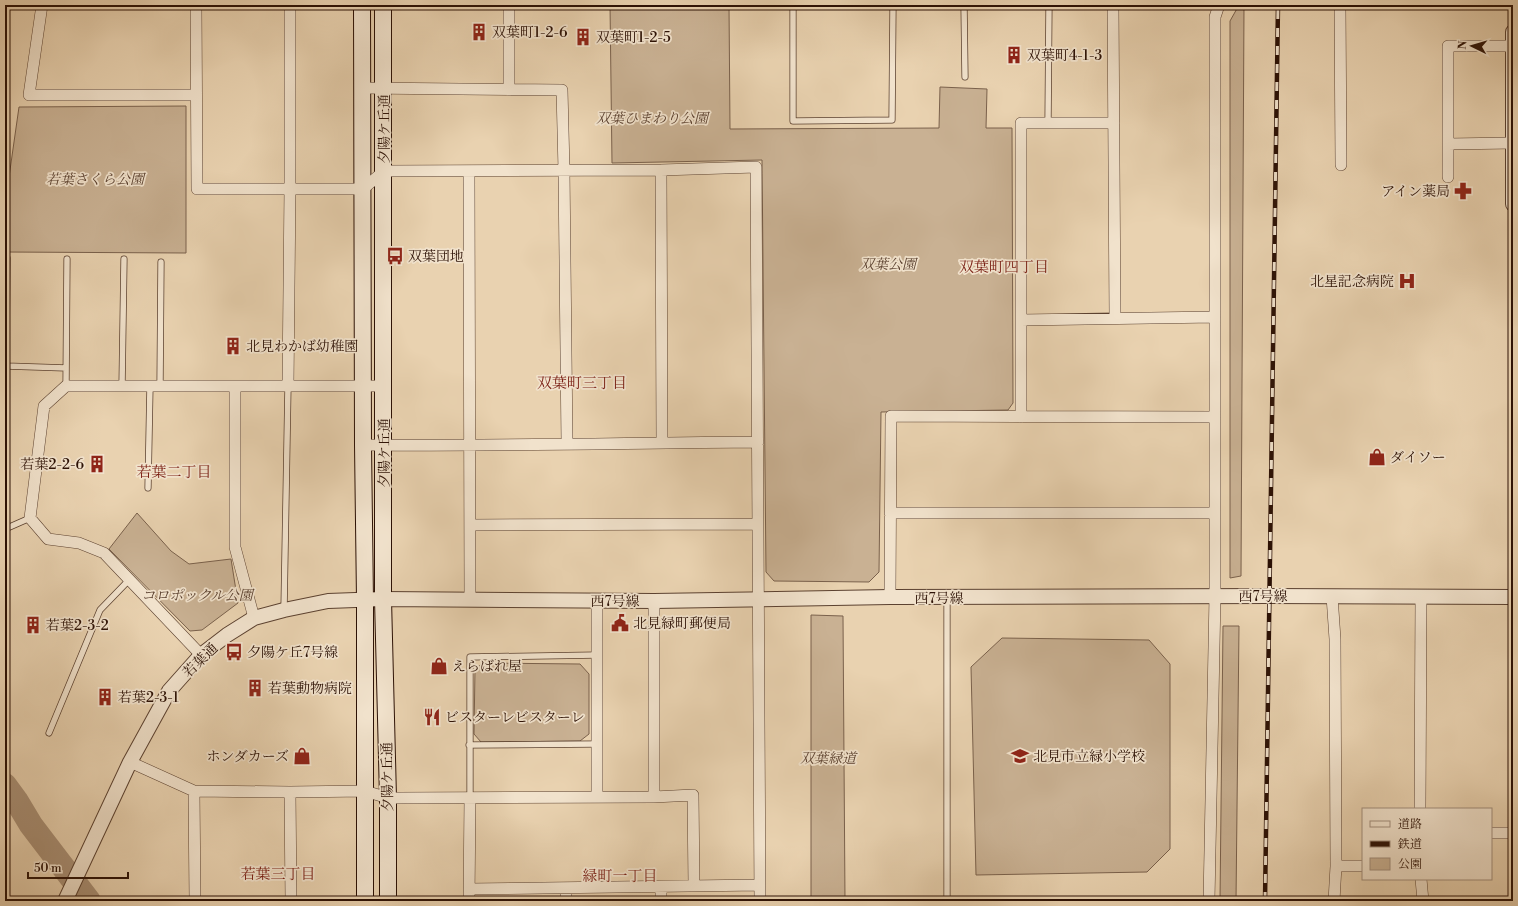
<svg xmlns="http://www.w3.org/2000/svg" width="1518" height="906" font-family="'Libre Bodoni','Noto Serif JP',serif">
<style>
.green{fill:#c9b193;stroke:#7a614c}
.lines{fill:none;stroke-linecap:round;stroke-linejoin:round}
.river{stroke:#a99076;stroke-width:24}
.service-casing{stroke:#5b4130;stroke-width:7}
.minor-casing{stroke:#5b4130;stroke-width:12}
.tertiary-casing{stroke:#5b4130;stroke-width:16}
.secondary-casing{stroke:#2c1105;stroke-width:18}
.service{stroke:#f1e2cc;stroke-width:5.5}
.minor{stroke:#f1e2cc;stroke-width:11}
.tertiary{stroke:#f1e2cc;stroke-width:14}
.secondary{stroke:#f1e2cc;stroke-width:16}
.rail-casing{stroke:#2c1105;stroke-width:4.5}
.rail{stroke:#f1e2cc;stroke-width:3;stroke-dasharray:9;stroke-linecap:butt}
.labels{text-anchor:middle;stroke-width:3.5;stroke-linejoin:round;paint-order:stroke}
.poi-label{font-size:14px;fill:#2c1105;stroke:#f1e2cc;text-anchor:start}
.park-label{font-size:14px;font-style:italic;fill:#5b4130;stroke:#f1e2cc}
.street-label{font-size:14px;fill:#2c1105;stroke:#f1e2cc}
.neighbourhood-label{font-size:15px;fill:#7a1f14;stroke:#f1e2cc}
</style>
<rect width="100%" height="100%" fill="#e9d2b0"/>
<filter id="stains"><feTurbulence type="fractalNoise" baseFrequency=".005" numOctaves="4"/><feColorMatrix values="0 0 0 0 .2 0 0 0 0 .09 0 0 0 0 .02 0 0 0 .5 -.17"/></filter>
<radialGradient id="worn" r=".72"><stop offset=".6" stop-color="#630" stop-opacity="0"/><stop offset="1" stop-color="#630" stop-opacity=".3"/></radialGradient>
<path class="green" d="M 610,5 L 729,5 L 730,129 L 939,128 L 940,87 L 987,89 L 986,128 L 1012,128 L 1013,403 L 1008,410 L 881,412 L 879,572 L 869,582 L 774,581 L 766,572 L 762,160 L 612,163 Z
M 1239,5 L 1244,5 L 1241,576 L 1230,578 L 1230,21 Z
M 186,106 L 186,253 L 5,252 L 5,205 L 19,107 Z
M 137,513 L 171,551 L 189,564 L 231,559 L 238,603 L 202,630 L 190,631 L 109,549 Z
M 811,615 L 843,616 L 845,901 L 811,901 Z
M 1223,626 L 1239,626 L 1236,901 L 1220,901 Z
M 1002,638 L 1149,640 L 1170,664 L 1170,849 L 1147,872 L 976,875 L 971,667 Z
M 483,663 L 580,664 L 589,674 L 589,734 L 580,741 L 481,742 L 474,734 L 475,669 Z"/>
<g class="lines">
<path class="river" d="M 5,785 L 16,800 L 31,825 L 89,901"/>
<g class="service-casing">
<path id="service" d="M 793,5 L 793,121 L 892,120 L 893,5
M 964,5 L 965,77
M 1048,123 L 1049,5
M 7,258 L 6,366 L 66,368
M 66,386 L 67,259
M 122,386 L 124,259
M 160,386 L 161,262
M 148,488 L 150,386
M 5,529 L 30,518
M 284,609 L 288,386
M 49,733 L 100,610 L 129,580
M 469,745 L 597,744
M 470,798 L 470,657 L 597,655
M 947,901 L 947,598"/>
</g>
<g class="minor-casing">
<path id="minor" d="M 42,5 L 29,95 L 196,95
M 196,5 L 197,189 L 363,189 L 384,171 L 661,170 L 756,167 L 760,901
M 509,5 L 509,90
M 1113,5 L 1115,318
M 1340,5 L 1341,165
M 363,88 L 562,90 L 564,170 L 567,443
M 1448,144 L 1512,143
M 661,170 L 662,442
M 469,171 L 470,599
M 1448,177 L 1448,46 L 1513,46
M 1021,320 L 1215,317
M 288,386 L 290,189 L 290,5
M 235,387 L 235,547 L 254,618
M 1021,417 L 1021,123 L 1114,123
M 363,445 C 494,446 626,443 758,442
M 890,513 L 1214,513
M 470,525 L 758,524
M 1332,596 L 1335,639 L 1336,866 L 1334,901
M 890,597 L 891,416 L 1215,417
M 201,655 L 104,553 L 79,543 L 48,539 L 30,518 L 44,406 L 66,386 L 384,386
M 130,762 L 194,791 L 290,792 L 365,791 L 388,798 L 398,798 L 654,797 L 693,795 L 694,886
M 194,791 L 195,901
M 290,792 L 291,901
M 597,797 L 597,601
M 654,797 L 654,601
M 1420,809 L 1421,597
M 1491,833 L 1513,833
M 1336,866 L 1363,866
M 1421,879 L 1423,901
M 661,887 L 661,901
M 469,889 L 760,885
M 469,901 L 470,798
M 566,901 L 566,888
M 1209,901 L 1215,596 L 1215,17 L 1219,5"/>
</g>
<g class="tertiary-casing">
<path id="tertiary" d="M 1513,32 L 1513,204
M 65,901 L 130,762 L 169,691 L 201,655 L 227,635 L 254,618 L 284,610 L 328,601 L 383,599 L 654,601 L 890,597 L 1270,596 L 1513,597"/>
</g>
<g class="secondary-casing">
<path id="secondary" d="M 362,5 L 363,445 L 365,600 L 365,901
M 383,5 L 383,599 L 388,798 L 388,901"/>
</g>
<use href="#service" class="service"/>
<use href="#minor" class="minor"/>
<use href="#tertiary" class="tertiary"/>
<use href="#secondary" class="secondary"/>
<g class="rail-casing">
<path id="rail" d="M 1265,901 L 1278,5"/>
</g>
<use href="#rail" class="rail"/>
</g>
<defs>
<g id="building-bare" transform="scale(1.38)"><path d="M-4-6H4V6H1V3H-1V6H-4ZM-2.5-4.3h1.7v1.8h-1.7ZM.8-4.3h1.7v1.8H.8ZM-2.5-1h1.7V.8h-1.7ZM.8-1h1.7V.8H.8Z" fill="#8f2418" stroke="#f1e2cc" stroke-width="2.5" paint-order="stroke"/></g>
<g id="pharmacy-bare" transform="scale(1.38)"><path d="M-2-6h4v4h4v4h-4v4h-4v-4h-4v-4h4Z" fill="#8f2418" stroke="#f1e2cc" stroke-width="2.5" paint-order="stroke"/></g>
<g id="bus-bare" transform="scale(1.38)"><path d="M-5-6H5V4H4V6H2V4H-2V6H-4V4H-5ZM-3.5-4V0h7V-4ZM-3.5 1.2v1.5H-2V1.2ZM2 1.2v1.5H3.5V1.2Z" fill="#8f2418" stroke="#f1e2cc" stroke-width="2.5" paint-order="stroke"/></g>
<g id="hospital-bare" transform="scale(1.38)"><path d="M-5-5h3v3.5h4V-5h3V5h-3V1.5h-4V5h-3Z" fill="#8f2418" stroke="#f1e2cc" stroke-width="2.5" paint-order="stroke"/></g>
<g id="shop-bare" transform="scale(1.38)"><path d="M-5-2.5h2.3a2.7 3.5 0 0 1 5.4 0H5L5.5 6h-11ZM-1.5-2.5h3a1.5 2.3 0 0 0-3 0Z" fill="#8f2418" stroke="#f1e2cc" stroke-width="2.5" paint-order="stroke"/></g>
<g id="civic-bare" transform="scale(1.38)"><path d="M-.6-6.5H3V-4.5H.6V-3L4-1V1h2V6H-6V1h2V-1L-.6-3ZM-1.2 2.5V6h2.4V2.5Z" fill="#8f2418" stroke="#f1e2cc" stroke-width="2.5" paint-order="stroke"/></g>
<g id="restaurant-bare" transform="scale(1.38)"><path d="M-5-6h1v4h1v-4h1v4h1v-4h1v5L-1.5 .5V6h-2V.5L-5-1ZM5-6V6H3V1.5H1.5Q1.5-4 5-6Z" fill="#8f2418" stroke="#f1e2cc" stroke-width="2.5" paint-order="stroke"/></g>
<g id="school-bare" transform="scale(1.38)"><path d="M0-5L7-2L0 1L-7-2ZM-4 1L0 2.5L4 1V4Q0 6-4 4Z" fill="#8f2418" stroke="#f1e2cc" stroke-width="2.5" paint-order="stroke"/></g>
</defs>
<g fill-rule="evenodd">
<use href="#building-bare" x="479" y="32"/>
<use href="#building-bare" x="583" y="37"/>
<use href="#building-bare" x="1014" y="55"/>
<use href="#pharmacy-bare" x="1463" y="191"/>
<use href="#bus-bare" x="395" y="256"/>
<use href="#hospital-bare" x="1407" y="281"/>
<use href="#building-bare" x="233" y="346"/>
<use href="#shop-bare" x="1377" y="457"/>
<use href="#building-bare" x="97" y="464"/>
<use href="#civic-bare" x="620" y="623"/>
<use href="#building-bare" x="33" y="625"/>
<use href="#bus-bare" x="234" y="652"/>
<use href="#shop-bare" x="439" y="666"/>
<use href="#building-bare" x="255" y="688"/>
<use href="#building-bare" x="105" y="697"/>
<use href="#restaurant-bare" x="432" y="717"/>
<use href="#shop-bare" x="302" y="756"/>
<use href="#school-bare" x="1020" y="756"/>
</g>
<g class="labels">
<g class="poi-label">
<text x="492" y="37">双葉町1-2-6</text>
<text x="596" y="42">双葉町1-2-5</text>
<text x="1027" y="60">双葉町4-1-3</text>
<text x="1450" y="196" text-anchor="end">アイン薬局</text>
<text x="408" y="261">双葉団地</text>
<text x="1394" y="286" text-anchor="end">北星記念病院</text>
<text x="246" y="351">北見わかば幼稚園</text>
<text x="1390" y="462">ダイソー</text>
<text x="84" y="469" text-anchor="end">若葉2-2-6</text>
<text x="633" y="628">北見緑町郵便局</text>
<text x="46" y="630">若葉2-3-2</text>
<text x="247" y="657">夕陽ケ丘7号線</text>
<text x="452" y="671">えらばれ屋</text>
<text x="268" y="693">若葉動物病院</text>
<text x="118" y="702">若葉2-3-1</text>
<text x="445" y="722">ビスターレビスターレ</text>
<text x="289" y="761" text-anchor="end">ホンダカーズ</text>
<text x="1033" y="761">北見市立緑小学校</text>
</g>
<g class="park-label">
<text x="652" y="123">双葉ひまわり公園</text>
<text x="95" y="184">若葉さくら公園</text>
<text x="888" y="269">双葉公園</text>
<text x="197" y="600">コロポックル公園</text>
<text x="828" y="763">双葉緑道</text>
</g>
<g class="street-label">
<text transform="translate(384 129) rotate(-90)" y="5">夕陽ケ丘通</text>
<text transform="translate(384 453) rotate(-90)" y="5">夕陽ケ丘通</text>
<text x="1263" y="601">西7号線</text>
<text x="939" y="603">西7号線</text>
<text x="615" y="606">西7号線</text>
<text transform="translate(200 660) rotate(-44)" y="5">若葉通</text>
<text transform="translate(387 777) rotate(-91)" y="5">夕陽ケ丘通</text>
</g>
<g class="neighbourhood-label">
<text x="1004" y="272">双葉町四丁目</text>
<text x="582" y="388">双葉町三丁目</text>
<text x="174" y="477">若葉二丁目</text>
<text x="278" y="879">若葉三丁目</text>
<text x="620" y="881">緑町一丁目</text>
</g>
</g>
<rect width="1518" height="906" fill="none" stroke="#e9d2b0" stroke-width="20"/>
<rect x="6" y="6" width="1506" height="894" fill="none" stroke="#2c1105" stroke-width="2"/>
<rect x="10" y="10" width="1498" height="886" fill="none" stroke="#2c1105"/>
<rect x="1362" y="808" width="130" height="72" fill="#f1e2cc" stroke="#a28e7c"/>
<rect x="1370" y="821" width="20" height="6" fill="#f1e2cc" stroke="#a28e7c"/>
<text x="1398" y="828" font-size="12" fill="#2c1105">道路</text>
<rect x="1370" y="841" width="20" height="6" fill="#2c1105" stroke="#a28e7c"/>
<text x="1398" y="848" font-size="12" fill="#2c1105">鉄道</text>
<rect x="1370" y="858" width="20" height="12" fill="#c9b193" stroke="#a28e7c"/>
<text x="1398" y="868" font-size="12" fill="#2c1105">公園</text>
<g transform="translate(1472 46) rotate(275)" stroke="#f1e2cc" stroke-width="3" paint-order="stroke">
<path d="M0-3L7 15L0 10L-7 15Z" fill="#2c1105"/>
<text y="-6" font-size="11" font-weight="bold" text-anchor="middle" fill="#2c1105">N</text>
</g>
<path d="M28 872v6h100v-6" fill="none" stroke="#2c1105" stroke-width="2"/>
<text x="34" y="872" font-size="12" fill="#2c1105" stroke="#f1e2cc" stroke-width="3" paint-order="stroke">50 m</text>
<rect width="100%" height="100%" filter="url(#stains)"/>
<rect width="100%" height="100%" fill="url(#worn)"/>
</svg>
